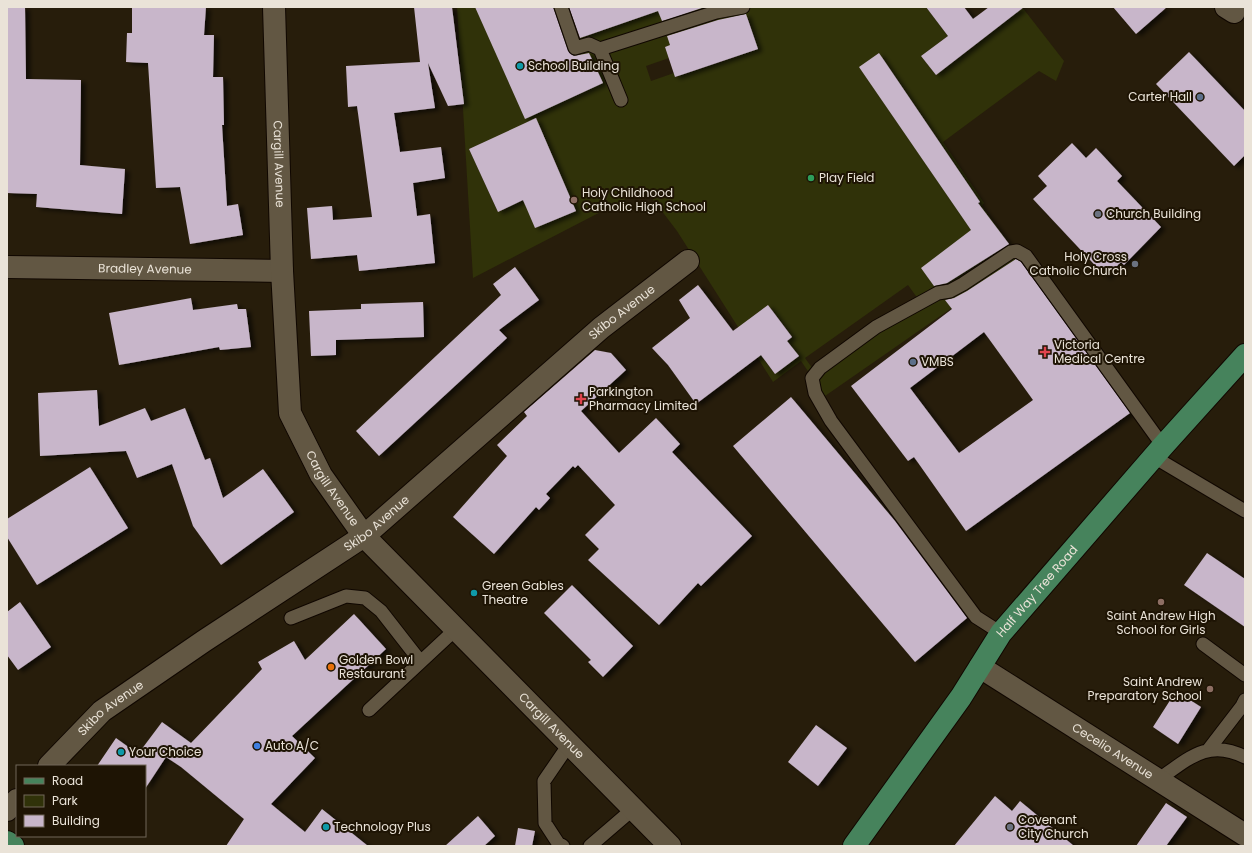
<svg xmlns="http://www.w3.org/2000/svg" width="1252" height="853" font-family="Poppins,sans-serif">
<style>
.green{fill:#303209;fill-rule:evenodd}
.building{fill:#c8b6ca;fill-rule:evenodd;filter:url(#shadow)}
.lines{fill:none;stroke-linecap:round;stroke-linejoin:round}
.lane-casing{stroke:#100700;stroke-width:15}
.street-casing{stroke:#100700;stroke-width:24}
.secondary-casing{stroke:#100700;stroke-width:24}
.primary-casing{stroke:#100700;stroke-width:24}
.lane{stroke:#625743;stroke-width:13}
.street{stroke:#625743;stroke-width:22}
.secondary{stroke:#625743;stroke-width:22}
.primary{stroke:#46835c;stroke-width:22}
.culture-dot{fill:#0f9aa8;stroke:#1e1404;stroke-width:1.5}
.service-dot{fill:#5c6f8a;stroke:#1e1404;stroke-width:1.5}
.leisure-dot{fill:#2e9e5b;stroke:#1e1404;stroke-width:1.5}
.education-dot{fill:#8d6e63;stroke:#1e1404;stroke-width:1.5}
.worship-dot{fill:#6b7280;stroke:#1e1404;stroke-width:1.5}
.health-dot{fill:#e0444e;stroke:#1e1404;stroke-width:1.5}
.food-dot{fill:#e8710a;stroke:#1e1404;stroke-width:1.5}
.shop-dot{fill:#3f7fe0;stroke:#1e1404;stroke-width:1.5}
.labels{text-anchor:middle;stroke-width:4;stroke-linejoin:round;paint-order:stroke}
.poi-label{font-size:12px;fill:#eae3d8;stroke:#1e1404;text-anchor:start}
.street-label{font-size:12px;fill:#eae3d8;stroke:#1e1404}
</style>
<defs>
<filter id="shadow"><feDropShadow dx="4.5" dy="2.5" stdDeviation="2" flood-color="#0009"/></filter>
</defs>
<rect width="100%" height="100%" fill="#271d0b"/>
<path class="green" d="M 457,7 L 568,7 L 579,38 L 652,13 L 651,7 L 926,7 L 948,36 L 921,56 L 936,75 L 1021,9 L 1020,7 L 1022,7 L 1064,61 L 1056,81 L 1039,71 L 943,142 L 984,203 L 982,206 L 1021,260 L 825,396 L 801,361 L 773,382 L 677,231 L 645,189 L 473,278 ZM 748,19 L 758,49 L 676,77 L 674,73 L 651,81 L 646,66 L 669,58 L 665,47 ZM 879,53 L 980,202 L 973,207 L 860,67 ZM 498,136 L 527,198 L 498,212 L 469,149 ZM 908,285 L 921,303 L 818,376 L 805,358 ZM 768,305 L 792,337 L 787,341 L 775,374 L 764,360 L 773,353 L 749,319 Z"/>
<path class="building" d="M 7,7 L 25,7 L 26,79 L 81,80 L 80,165 L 125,169 L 122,214 L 36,207 L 37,194 L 7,193 Z
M 132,7 L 206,7 L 204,35 L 214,35 L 213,77 L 223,77 L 224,125 L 222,125 L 227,206 L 238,204 L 243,235 L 190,244 L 180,187 L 156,188 L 148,63 L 126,62 L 127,33 L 132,33 Z
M 414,7 L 452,7 L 464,104 L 448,106 L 428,63 L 435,108 L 394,113 L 400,152 L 441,147 L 445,178 L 413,183 L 417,216 L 430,214 L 435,263 L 359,271 L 357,255 L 311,259 L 307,208 L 332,206 L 333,220 L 372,217 L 357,106 L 348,107 L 346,66 L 420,62 Z
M 475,7 L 553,7 L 568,51 L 574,56 L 589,53 L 603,83 L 525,119 Z
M 569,7 L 705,7 L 662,21 L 658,11 L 580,38 Z
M 926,7 L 964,7 L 973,19 L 989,7 L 1024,7 L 936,75 L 921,56 L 948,36 Z
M 1113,7 L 1167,7 L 1136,34 Z
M 746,14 L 758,49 L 675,77 L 665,47 L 670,45 L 667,36 L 718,20 Z
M 1189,52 L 1245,111 L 1245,155 L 1234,166 L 1156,84 Z
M 879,53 L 980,202 L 978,203 L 1009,244 L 947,283 L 934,286 L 921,268 L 971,230 L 859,67 Z
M 536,118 L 576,211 L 535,228 L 523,200 L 498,212 L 469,149 Z
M 1072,143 L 1086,158 L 1096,148 L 1122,176 L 1117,181 L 1161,227 L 1124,265 L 1121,262 L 1106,277 L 1033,199 L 1047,186 L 1038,176 Z
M 1016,259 L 1021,262 L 1130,413 L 966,531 L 914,457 L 908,461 L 851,386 L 952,309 L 945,300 L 954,298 L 967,291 ZM 984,332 L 1033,400 L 959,453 L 910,388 Z
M 515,267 L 539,300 L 499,330 L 507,338 L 379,456 L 356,431 L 501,295 L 493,284 Z
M 698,285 L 733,331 L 768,305 L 792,337 L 787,341 L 799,356 L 775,374 L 761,355 L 696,404 L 668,365 L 652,348 L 690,318 L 679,300 Z
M 191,298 L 193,310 L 237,304 L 238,309 L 246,309 L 251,347 L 220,350 L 219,347 L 119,365 L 109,313 Z
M 423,302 L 424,337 L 336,340 L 336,355 L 311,356 L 309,311 L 361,309 L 361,304 Z
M 595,350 L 611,353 L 626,370 L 581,411 L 619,453 L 656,418 L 680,444 L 672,452 L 752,536 L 701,586 L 698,583 L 659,625 L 588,560 L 599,549 L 585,535 L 615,505 L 578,465 L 575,468 L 573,466 L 546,494 L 550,498 L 539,510 L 536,507 L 494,554 L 453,517 L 507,456 L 497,445 L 527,416 L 524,412 Z
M 97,390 L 99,426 L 145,408 L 151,421 L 185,408 L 205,460 L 210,458 L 223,498 L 263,469 L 294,512 L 221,565 L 193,526 L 172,464 L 137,478 L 126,451 L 40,456 L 38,393 Z
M 791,397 L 895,521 L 967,618 L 915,662 L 733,446 Z
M 90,467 L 128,528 L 37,585 L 7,537 L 7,519 Z
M 1207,553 L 1245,579 L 1245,627 L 1184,585 Z
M 572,585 L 633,646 L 603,677 L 588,662 L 591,660 L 544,613 Z
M 20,602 L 51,647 L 18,670 L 7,655 L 7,612 Z
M 354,614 L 386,649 L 292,736 L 315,758 L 271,804 L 305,832 L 322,809 L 368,846 L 226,846 L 244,819 L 181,767 L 166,757 L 145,789 L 145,766 L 97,766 L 116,738 L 138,754 L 162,722 L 191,743 L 262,669 L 258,662 L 294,641 L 305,660 Z
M 1176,691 L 1201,707 L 1178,744 L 1153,727 Z
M 816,725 L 847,748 L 818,786 L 788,762 Z
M 995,796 L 1012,811 L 1020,801 L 1074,846 L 954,846 Z
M 1166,803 L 1187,817 L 1166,846 L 1136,846 Z
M 478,816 L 495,836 L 484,846 L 445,846 Z
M 518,828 L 535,831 L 532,846 L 515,846 Z"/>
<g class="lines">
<g class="lane-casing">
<path id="lane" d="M 561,7 L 575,48 L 589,44 L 600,49
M 621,100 L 600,49 L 716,12 L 743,7
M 1154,457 L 1245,511
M 291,618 L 346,596 L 365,598 L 381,611 L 420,661
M 1001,633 L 976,617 L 831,421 L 815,393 L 812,378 L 820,368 L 876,327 L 938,293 L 950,291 L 963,284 L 1011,252 L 1017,251 L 1026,256 L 1163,446
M 1203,644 L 1245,675
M 369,710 L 456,629
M 1209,749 L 1242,706 L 1245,700
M 1158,780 C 1188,759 1208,738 1245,757
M 563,846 L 558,843 L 545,823 L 544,781 L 570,743
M 590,846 L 633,809"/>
</g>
<g class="street-casing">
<g id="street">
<path d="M 1226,7 L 1234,12"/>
<path id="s1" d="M 7,267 L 282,271"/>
<path id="s2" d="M 980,667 L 1245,835"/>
<path id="s3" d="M 49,766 L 102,711 L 204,641 L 364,536 L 601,328 L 688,261"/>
<path d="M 7,810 L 17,800"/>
</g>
</g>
<g class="secondary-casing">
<g id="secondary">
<path id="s4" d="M 274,7 L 282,271 L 290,413 L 321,475 L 364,536 L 670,846"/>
</g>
</g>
<g class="primary-casing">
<g id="primary">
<path d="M 7,842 L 13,846"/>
<path id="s5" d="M 854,846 L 961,697 L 1001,633 L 1163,446 L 1245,355"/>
</g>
</g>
<use href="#lane" class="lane"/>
<use href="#street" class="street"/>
<use href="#secondary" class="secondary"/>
<use href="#primary" class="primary"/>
</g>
<g class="culture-dot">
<circle cx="520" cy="66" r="4"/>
<circle cx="474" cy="593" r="4"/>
<circle cx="121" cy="752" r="4"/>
<circle cx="326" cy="827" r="4"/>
</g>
<g class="service-dot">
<circle cx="1200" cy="97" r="4"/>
<circle cx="913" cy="362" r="4"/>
</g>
<circle class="leisure-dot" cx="811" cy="178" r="4"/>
<g class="education-dot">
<circle cx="574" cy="200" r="4"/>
<circle cx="1161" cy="602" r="4"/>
<circle cx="1210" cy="689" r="4"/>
</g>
<g class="worship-dot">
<circle cx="1098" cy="214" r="4"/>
<circle cx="1135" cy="264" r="4"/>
<circle cx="1010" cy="827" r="4"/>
</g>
<g class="health-dot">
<path d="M1043 346h4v4h4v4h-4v4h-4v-4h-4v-4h4z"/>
<path d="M579 393h4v4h4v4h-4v4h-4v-4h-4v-4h4z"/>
</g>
<circle class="food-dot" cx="331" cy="667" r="4"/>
<circle class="shop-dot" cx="257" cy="746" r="4"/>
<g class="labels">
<g class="poi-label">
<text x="528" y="70">School Building</text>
<text x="1192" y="101" text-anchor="end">Carter Hall</text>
<text x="819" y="182">Play Field</text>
<text x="582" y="197">Holy Childhood<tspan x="582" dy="14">Catholic High School</tspan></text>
<text x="1106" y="218">Church Building</text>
<text x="1127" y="261" text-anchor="end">Holy Cross<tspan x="1127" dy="14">Catholic Church</tspan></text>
<text x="1054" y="349">Victoria<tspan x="1054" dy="14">Medical Centre</tspan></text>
<text x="921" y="366">VMBS</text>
<text x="589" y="396">Parkington<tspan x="589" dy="14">Pharmacy Limited</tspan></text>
<text x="482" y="590">Green Gables<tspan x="482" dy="14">Theatre</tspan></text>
<text x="1161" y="620" text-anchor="middle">Saint Andrew High<tspan x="1161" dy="14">School for Girls</tspan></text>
<text x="339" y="664">Golden Bowl<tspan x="339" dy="14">Restaurant</tspan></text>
<text x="1202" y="686" text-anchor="end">Saint Andrew<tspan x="1202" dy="14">Preparatory School</tspan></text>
<text x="265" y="750">Auto A/C</text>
<text x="129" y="756">Your Choice</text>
<text x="1018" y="824">Covenant<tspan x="1018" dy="14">City Church</tspan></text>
<text x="334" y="831">Technology Plus</text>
</g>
<g class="street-label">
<text dy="4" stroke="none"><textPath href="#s4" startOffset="157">Cargill Avenue</textPath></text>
<text dy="4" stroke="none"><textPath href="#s1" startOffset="138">Bradley Avenue</textPath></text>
<text dy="4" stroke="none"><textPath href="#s3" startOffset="733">Skibo Avenue</textPath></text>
<text dy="4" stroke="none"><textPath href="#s4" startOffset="493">Cargill Avenue</textPath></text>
<text dy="4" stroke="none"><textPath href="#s3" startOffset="409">Skibo Avenue</textPath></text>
<text dy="4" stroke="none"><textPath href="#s5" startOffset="314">Half Way Tree Road</textPath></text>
<text dy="4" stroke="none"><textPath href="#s3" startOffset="85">Skibo Avenue</textPath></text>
<text dy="4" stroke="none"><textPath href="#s4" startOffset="817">Cargill Avenue</textPath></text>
<text dy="4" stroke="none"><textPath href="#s2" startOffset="157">Cecelio Avenue</textPath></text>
</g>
</g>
<rect width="1252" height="853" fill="none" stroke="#eae3d8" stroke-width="16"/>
<rect x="16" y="765" width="130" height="72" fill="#1e1404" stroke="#706759"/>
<rect x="24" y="778" width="20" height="6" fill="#46835c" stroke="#706759"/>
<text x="52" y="785" font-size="12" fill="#eae3d8">Road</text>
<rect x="24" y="795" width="20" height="12" fill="#303209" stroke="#706759"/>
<text x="52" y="805" font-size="12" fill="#eae3d8">Park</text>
<rect x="24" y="815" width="20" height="12" fill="#c8b6ca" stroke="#706759"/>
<text x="52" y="825" font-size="12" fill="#eae3d8">Building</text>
</svg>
